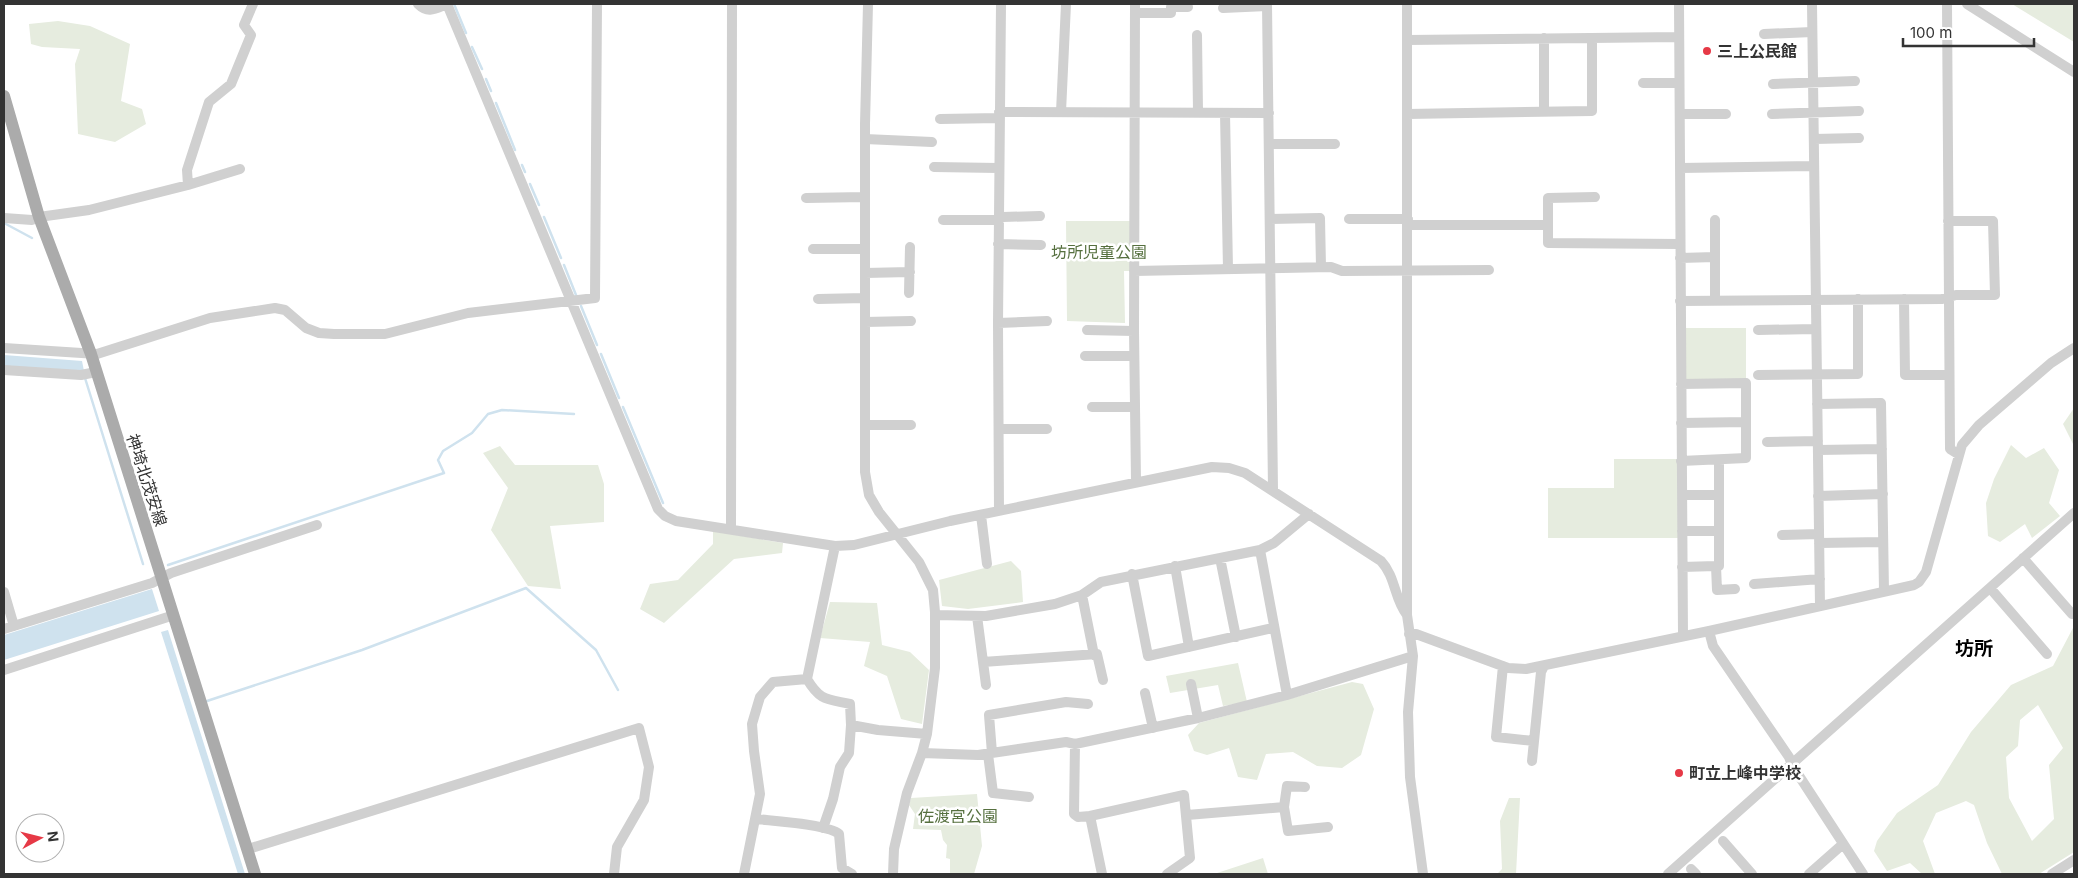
<svg xmlns="http://www.w3.org/2000/svg" width="2078" height="878" font-family="Inter,'Noto Sans JP',sans-serif">
<style>
.green{fill:#e6ecdf;fill-rule:evenodd}
.water{fill:#cfe2ee}
.lines{fill:none;stroke-linecap:round;stroke-linejoin:round}
.stream{stroke:#cfe2ee;stroke-width:2.5}
.minor{stroke:#d0d0d0;stroke-width:10}
.major{stroke:#ababab;stroke-width:12}
.poi-dot{fill:#e63946;stroke:#fff;stroke-width:2}
.labels{text-anchor:middle;stroke-width:5;stroke-linejoin:round;paint-order:stroke}
.poi-label{font-size:16px;font-weight:bold;fill:#333;stroke:#fff;text-anchor:start}
.park-label{font-size:16px;fill:#56703f;stroke:#fff}
.street-label{font-size:16px;fill:#333;stroke:#fff}
.quarter-label{font-size:19px;font-weight:bold;fill:#000;stroke:#fff}
</style>
<rect width="100%" height="100%" fill="#fff"/>
<path class="green" d="M 2012,4 L 2074,4 L 2074,42 Z
M 58,21 L 90,26 L 130,44 L 121,101 L 142,109 L 146,124 L 115,142 L 78,134 L 75,64 L 80,49 L 42,47 L 31,44 L 29,24 Z
M 1066,221 L 1130,221 L 1130,271 L 1124,271 L 1125,323 L 1067,321 Z
M 1684,328 L 1746,328 L 1746,381 L 1684,381 Z
M 2074,408 L 2074,446 L 2063,424 Z
M 2011,445 L 2026,458 L 2044,448 L 2059,470 L 2049,503 L 2060,516 L 2032,538 L 2025,524 L 2000,542 L 1988,536 L 1986,503 L 1994,479 Z
M 500,446 L 515,465 L 598,465 L 604,484 L 604,522 L 550,526 L 561,589 L 528,586 L 491,530 L 508,488 L 483,453 Z
M 1614,459 L 1678,459 L 1678,538 L 1548,538 L 1548,488 L 1614,488 Z
M 713,531 L 783,543 L 782,553 L 734,559 L 664,623 L 640,609 L 650,584 L 678,580 L 713,544 Z
M 1011,561 L 1021,571 L 1023,602 L 968,609 L 942,606 L 939,580 Z
M 830,602 L 877,603 L 882,645 L 910,652 L 929,670 L 922,724 L 901,719 L 887,676 L 864,666 L 870,642 L 820,638 Z
M 2074,626 L 2074,852 L 2039,874 L 2002,874 L 1987,843 L 1974,805 L 1966,801 L 1936,813 L 1923,841 L 1935,874 L 1922,874 L 1910,863 L 1887,871 L 1874,851 L 1877,841 L 1897,813 L 1938,785 L 1971,732 L 2011,685 L 2053,666 ZM 2038,705 L 2063,748 L 2049,765 L 2054,819 L 2032,841 L 2009,798 L 2006,757 L 2018,746 L 2020,720 Z
M 1238,663 L 1247,702 L 1223,706 L 1218,685 L 1170,693 L 1166,676 Z
M 1352,682 L 1363,684 L 1374,709 L 1361,755 L 1342,768 L 1317,766 L 1293,752 L 1266,754 L 1257,780 L 1238,777 L 1229,748 L 1207,755 L 1194,751 L 1188,735 L 1199,723 Z
M 977,794 L 982,846 L 974,874 L 950,874 L 950,859 L 946,858 L 947,845 L 943,840 L 941,830 L 913,829 L 915,814 L 909,805 L 911,798 Z
M 1509,798 L 1520,798 L 1516,874 L 1497,874 L 1502,869 L 1500,821 Z
M 1263,858 L 1268,874 L 1214,874 Z"/>
<path class="water" d="M 4,355 L 82,361 L 84,371 L 4,366 Z
M 152,589 L 159,611 L 4,660 L 4,635 Z
M 168,630 L 245,874 L 238,874 L 161,632 Z"/>
<g class="lines">
<path class="stream" d="M 454,4 L 466,33
M 472,47 L 482,69
M 486,79 L 491,91
M 496,103 L 515,150
M 522,165 L 525,172
M 530,184 L 539,205
M 544,217 L 561,258
M 4,223 L 32,238
M 564,265 L 576,295
M 581,306 L 597,345
M 601,354 L 619,398
M 85,378 L 143,564
M 623,407 L 663,503
M 168,565 L 444,473 L 438,460 L 443,451 L 472,433 L 488,414 L 502,410 L 574,414
M 207,701 L 362,650 L 526,588 L 596,650 L 618,690"/>
<path class="minor" d="M 418,4 C 428,14 435,9 447,4
M 447,4 L 658,509 L 665,516 L 676,521 L 835,546 L 854,545 L 950,521 L 1212,467 L 1229,468 L 1245,473 L 1381,561 C 1396,577 1394,599 1407,615
M 868,4 L 865,124 L 865,472 L 869,495 L 879,512 L 919,562 L 933,590 L 935,612 L 935,668 L 927,734 L 922,753 L 907,793 L 894,849 L 893,874
M 1135,4 L 1134,331 L 1136,481
M 1267,4 L 1273,490
M 1407,4 L 1407,615 L 1413,656 L 1408,712 L 1410,777 L 1423,874
M 1679,4 L 1683,636
M 1812,4 L 1820,606
M 1947,4 L 1950,449 L 1958,454
M 1967,4 L 2074,72
M 1223,8 L 1267,6
M 1135,13 L 1171,13 L 1171,7 L 1188,7
M 1764,34 L 1812,32
M 1197,35 L 1198,112
M 1407,40 L 1679,37
M 1643,83 L 1679,83
M 1773,84 L 1855,81
M 999,112 L 1269,113
M 1061,112 L 1066,4
M 1544,112 L 1544,38
M 1225,113 L 1228,269
M 1407,114 L 1592,111 L 1592,38
M 1680,114 L 1726,114
M 1772,114 L 1859,111
M 940,119 L 999,118
M 865,139 L 932,142
M 1814,139 L 1859,138
M 1269,144 L 1335,144
M 934,167 L 998,168
M 1680,168 L 1814,166
M 188,185 L 187,170 L 209,102 L 231,84 L 251,35 L 244,25 L 253,4
M 1595,197 L 1548,198 L 1548,243 L 1680,244
M 806,198 L 865,197
M 4,218 L 32,220 L 39,217 L 89,210 L 188,185 L 240,169
M 1270,219 L 1320,218 L 1321,267
M 1349,219 L 1408,219
M 943,220 L 998,220 L 1003,217 L 1040,216
M 1715,220 L 1715,300
M 1408,225 L 1548,225
M 998,244 L 1041,245
M 813,249 L 865,249
M 1680,258 L 1715,257
M 1134,271 L 1331,267 L 1342,271 L 1489,270
M 865,273 L 910,272
M 909,293 L 910,247
M 818,299 L 865,298
M 1904,299 L 1905,375 L 1949,375
M 1680,301 L 1942,299 L 1956,295 L 1995,295 L 1993,221 L 1948,221
M 865,322 L 911,321
M 998,323 L 1047,321
M 1087,330 L 1134,331
M 1758,330 L 1815,329
M 4,348 L 97,354 L 210,318 L 275,308 L 285,310 L 306,328 L 319,333 L 334,334 L 385,334 L 468,313 L 595,298 L 597,4
M 1085,356 L 1134,356
M 4,370 L 81,375 L 96,372
M 1758,375 L 1858,374 L 1858,299
M 1681,384 L 1746,383 L 1746,458 L 1681,461
M 1817,404 L 1881,403 L 1884,591
M 1092,407 L 1135,407
M 1681,423 L 1746,422
M 865,425 L 911,425
M 999,429 L 1047,429
M 1767,442 L 1818,441
M 1818,450 L 1882,449
M 1682,495 L 1719,495
M 1818,496 L 1883,494
M 999,511 L 998,323 L 1001,4
M 981,515 L 987,564
M 731,529 L 732,4
M 1682,531 L 1719,531
M 1782,535 L 1819,534
M 1819,543 L 1883,542
M 835,546 L 807,679 C 820,701 827,699 850,704 L 851,725 L 878,730 L 927,734
M 1260,550 L 1287,695
M 1220,558 L 1236,637
M 2023,558 L 2072,614
M 1175,566 L 1189,647
M 1716,566 L 1719,566 L 1719,460
M 1682,567 L 1716,566 L 1717,590 L 1735,589
M 1132,574 L 1148,656 L 1273,628
M 1754,584 L 1820,579
M 1990,588 L 2047,654
M 4,592 L 14,626
M 1082,595 L 1094,655
M 935,615 L 986,616 L 1055,604 L 1082,595 L 1101,582 L 1260,550 L 1274,543 L 1309,514
M 977,616 L 986,685
M 4,629 L 152,583 L 171,573 L 317,525
M 1709,631 L 1713,646 L 1789,757 L 1792,765 L 1863,874
M 1409,634 L 1416,634 L 1508,668 L 1526,669 L 1709,631 L 1914,585 L 1919,582 L 1926,572 L 1962,445 L 1979,425 L 2051,363 L 2074,348
M 983,662 L 1097,654 L 1103,680
M 1503,666 L 1496,737 L 1534,741
M 4,670 L 174,615
M 1191,684 L 1198,718
M 1145,693 L 1153,728
M 1075,744 L 1074,814 L 1078,817 L 1090,816 L 1102,874
M 922,753 L 978,755 L 1066,742 L 1075,744 L 1198,718 L 1287,695 L 1413,656
M 992,753 L 989,715 L 1066,702 L 1088,704
M 988,754 L 993,793 L 1029,797
M 1532,761 L 1541,672 L 1544,666
M 1305,787 L 1287,786 L 1284,807 L 1288,831 L 1328,827
M 1187,815 L 1284,807
M 1090,816 L 1184,795 L 1190,858 L 1167,874
M 756,819 C 773,821 828,824 839,834 L 842,868 L 852,874
M 823,828 L 833,799 L 840,767 L 849,753 L 851,725
M 1723,841 L 1752,874
M 248,849 L 639,728 L 649,767 L 644,800 L 617,847 L 614,874
M 1691,869 L 1696,874
M 744,874 L 760,794 L 754,751 L 752,724 L 760,697 L 773,682 L 807,679
M 1668,874 L 2074,513
M 1809,874 L 1843,844
M 2052,874 L 2074,860"/>
<path class="major" d="M 4,96 L 39,217 L 91,354 L 255,874"/>
</g>
<g class="poi-dot">
<circle cx="1707" cy="51" r="5"/>
<circle cx="1679" cy="773" r="5"/>
</g>
<g class="labels">
<g class="poi-label">
<text x="1717" y="57">三上公民館</text>
<text x="1689" y="779">町立上峰中学校</text>
</g>
<g class="park-label">
<text x="1099" y="258">坊所児童公園</text>
<text x="958" y="822">佐渡宮公園</text>
</g>
<g class="street-label">
<text transform="translate(147 480) rotate(72)" y="6">神埼北茂安線</text>
</g>
<g class="quarter-label">
<text x="1974" y="655">坊所</text>
</g>
</g>
<rect width="2078" height="878" fill="none" stroke="#333333" stroke-width="10"/>
<g transform="translate(40 838) rotate(83)"><circle r="24" fill="#ffffff" stroke="#adadad"/>
<path d="M0-4L9 19L0 12L-9 19Z" fill="#e63946"/>
<text y="-8" font-size="14" font-weight="bold" text-anchor="middle" fill="#333333">N</text>
</g>
<path d="M1903 38v8h131v-8" fill="none" stroke="#333333" stroke-width="2.5"/>
<text x="1910" y="38" font-size="15" fill="#333333" stroke="#ffffff" stroke-width="4" paint-order="stroke">100 m</text>
</svg>
